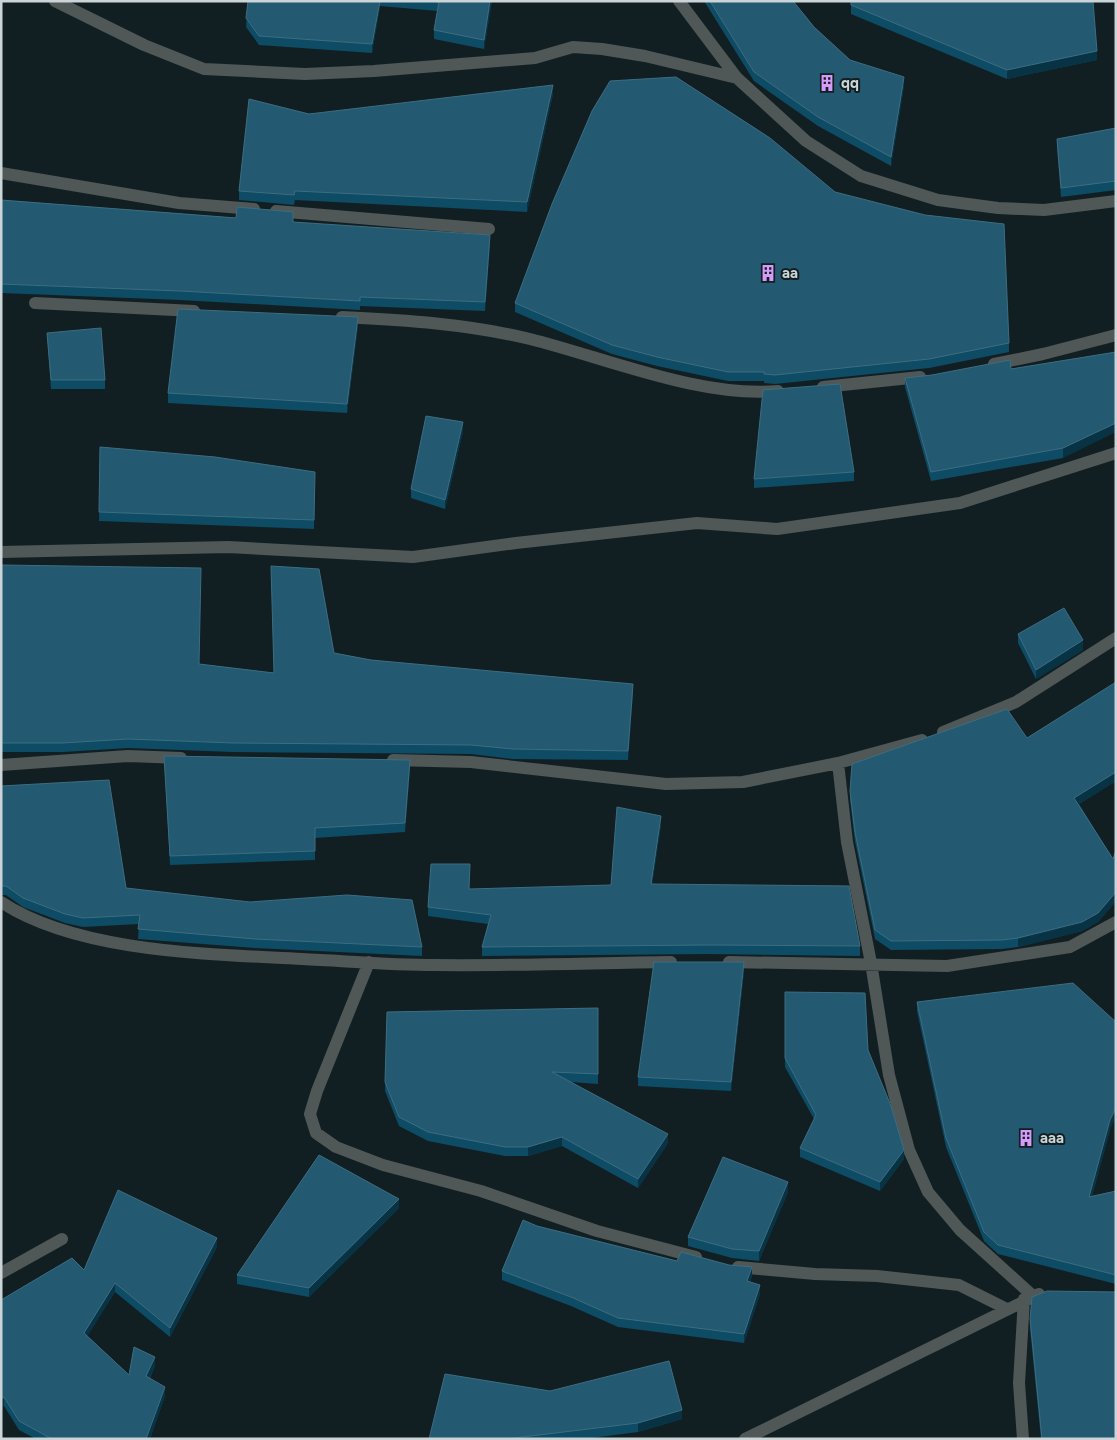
<svg xmlns="http://www.w3.org/2000/svg" width="1117" height="1440" font-family="Figtree,sans-serif">
<style>
.lines{fill:none;stroke-linecap:round;stroke-linejoin:round}
.minor{stroke:#505757;stroke-width:12}
.wall{fill:#0e4b65}
.shaded-wall{fill:#073345}
.building{fill:#235a71;stroke:#3d6d81}
.labels{text-anchor:middle;stroke-width:4;stroke-linejoin:round;paint-order:stroke}
.poi-label{font-size:15px;font-weight:bold;fill:#cbd4d6;stroke:#121f22;text-anchor:start}
</style>
<rect width="100%" height="100%" fill="#121f22"/>
<g class="lines">
<path class="minor" d="M 55,1 L 144,45 L 204,69 L 305,74 L 374,71 L 535,58 L 573,47 L 602,49 L 645,56 L 737,78
M 679,1 L 737,78 L 806,141 L 861,176 L 938,200 L 998,208 L 1044,210 L 1116,201
M 1,173 L 179,203 L 254,209
M 276,211 L 489,229
M 35,303 L 194,311
M 342,317 C 405,320 468,324 530,339 C 606,358 700,398 778,391
M 994,364 L 1043,354 L 1116,335
M 823,387 L 920,377
M 1,552 L 228,547 L 413,557 L 516,543 L 697,523 L 777,529 L 960,503 L 1116,453
M 943,732 L 1016,702 L 1116,638
M 393,760 L 471,762 L 666,784 L 743,782 L 838,763 L 922,740
M 838,763 L 847,842 L 871,963 L 889,1075 L 909,1150 L 928,1192 L 960,1230 L 1033,1296
M 1,765 L 128,756 L 181,758
M 1,902 C 78,953 211,954 302,959 C 346,961 390,965 434,965 C 513,966 592,963 671,962
M 369,962 L 317,1091 L 310,1114 L 316,1133 L 336,1147 L 383,1165 L 481,1191 L 597,1231 L 696,1257
M 729,962 L 947,966 L 1070,947 L 1116,922
M 738,1267 L 815,1274 L 877,1276 L 959,1285 L 1007,1309
M 1,1273 L 62,1239
M 745,1439 L 1039,1294
M 1023,1439 L 1019,1383 L 1024,1299"/>
</g>
<path class="wall" d="M 248,1 L 492,1 L 484,49 L 434,39 L 434,30 L 438,11 L 380,6 L 372,53 L 259,45 L 246,27 Z
M 704,1 L 793,1 L 814,27 L 850,60 L 904,86 L 891,166 L 818,126 L 754,81 Z
M 851,1 L 1097,60 L 1007,79 L 851,14 Z
M 553,94 L 527,212 L 295,200 L 294,205 L 239,200 L 239,191 L 309,114 Z
M 1116,128 L 1116,190 L 1061,197 L 1057,148 L 1057,139 Z
M 1,200 L 293,222 L 490,244 L 485,311 L 360,306 L 360,310 L 180,300 L 1,293 Z
M 515,303 L 1009,343 L 1009,352 L 929,368 L 775,384 L 764,383 L 764,381 L 728,381 L 657,366 L 612,354 L 515,312 Z
M 358,326 L 347,413 L 168,403 L 168,393 Z
M 47,333 L 105,380 L 105,389 L 51,389 Z
M 1116,352 L 1063,458 L 931,481 L 905,387 L 905,378 L 1011,369 Z
M 463,431 L 445,509 L 411,498 L 411,489 Z
M 100,447 L 315,472 L 314,529 L 99,521 Z
M 854,472 L 854,481 L 754,488 L 754,479 Z
M 1,565 L 199,664 L 274,673 L 334,653 L 371,660 L 633,693 L 628,760 L 513,759 L 471,754 L 233,752 L 128,748 L 63,752 L 1,752 Z
M 1018,634 L 1083,650 L 1036,679 L 1018,643 Z
M 1027,738 L 1116,781 L 1079,804 L 1113,859 L 1116,850 L 1116,901 L 1098,922 L 1082,931 L 1018,947 L 1002,949 L 891,950 L 875,939 L 855,841 L 850,800 L 850,791 Z
M 164,756 L 410,769 L 405,832 L 315,838 L 315,860 L 170,865 Z
M 1,786 L 126,888 L 422,947 L 422,956 L 255,948 L 138,939 L 139,924 L 83,927 L 65,923 L 23,907 L 6,895 L 1,895 Z
M 661,825 L 652,884 L 860,946 L 860,956 L 709,954 L 482,956 L 482,947 L 488,924 L 428,916 L 428,907 L 611,885 Z
M 744,971 L 731,1091 L 638,1086 L 638,1077 Z
M 785,992 L 868,1050 L 904,1159 L 880,1191 L 800,1157 L 800,1148 L 814,1119 L 785,1067 Z
M 917,1002 L 1110,1130 L 1092,1196 L 1116,1191 L 1116,1284 L 998,1254 L 984,1241 L 946,1147 L 917,1011 Z
M 598,1008 L 598,1084 L 571,1082 L 668,1143 L 638,1188 L 562,1146 L 528,1156 L 505,1156 L 428,1141 L 399,1126 L 385,1091 L 387,1012 Z
M 788,1192 L 759,1261 L 732,1258 L 688,1246 L 688,1237 Z
M 399,1208 L 309,1297 L 237,1284 L 237,1275 Z
M 537,1226 L 677,1261 L 752,1276 L 750,1282 L 760,1294 L 744,1343 L 618,1327 L 571,1306 L 502,1280 L 502,1271 Z
M 217,1247 L 170,1337 L 115,1292 L 87,1336 L 129,1375 L 155,1366 L 150,1378 L 165,1396 L 150,1439 L 36,1439 L 19,1430 L 4,1406 L 1,1300 L 84,1270 Z
M 1030,1319 L 1116,1439 L 1041,1439 L 1030,1328 Z
M 550,1391 L 682,1419 L 638,1432 L 584,1439 L 429,1439 Z"/>
<path class="shaded-wall" d="M 380,1 L 380,6 L 372,53 L 372,44 Z
M 490,1 L 492,1 L 484,49 L 484,40 Z
M 1097,51 L 1097,60 L 1007,79 L 1007,70 Z
M 904,77 L 904,86 L 891,166 L 891,157 Z
M 553,85 L 553,94 L 527,212 L 527,202 Z
M 490,235 L 490,244 L 485,311 L 485,302 Z
M 358,317 L 358,326 L 347,413 L 347,404 Z
M 463,422 L 463,431 L 445,509 L 445,500 Z
M 1116,423 L 1116,432 L 1063,458 L 1063,448 Z
M 1083,640 L 1083,650 L 1036,679 L 1036,670 Z
M 633,684 L 633,693 L 628,760 L 628,751 Z
M 410,760 L 410,769 L 405,832 L 405,823 Z
M 1116,772 L 1116,781 L 1074,807 L 1074,798 Z
M 661,816 L 661,825 L 651,893 L 651,884 Z
M 1116,892 L 1116,901 L 1098,922 L 1082,931 L 1018,947 L 1018,938 Z
M 744,962 L 744,971 L 731,1091 L 731,1082 Z
M 1116,1108 L 1116,1117 L 1110,1130 L 1089,1206 L 1089,1197 L 1110,1120 Z
M 668,1134 L 668,1143 L 638,1188 L 638,1179 Z
M 562,1137 L 562,1146 L 528,1156 L 528,1147 Z
M 904,1150 L 904,1159 L 880,1191 L 880,1182 Z
M 788,1182 L 788,1192 L 759,1261 L 759,1251 Z
M 399,1199 L 399,1208 L 309,1297 L 309,1288 Z
M 217,1238 L 217,1247 L 170,1337 L 170,1328 Z
M 752,1267 L 752,1276 L 747,1290 L 747,1281 Z
M 115,1283 L 115,1292 L 84,1342 L 84,1333 Z
M 760,1285 L 760,1294 L 744,1343 L 744,1334 Z
M 155,1357 L 155,1366 L 146,1385 L 146,1376 Z
M 165,1387 L 165,1396 L 150,1439 L 146,1439 Z
M 4,1397 L 4,1406 L 1,1408 L 1,1399 Z
M 682,1410 L 682,1419 L 638,1432 L 638,1423 Z"/>
<path class="building" d="M 248,1 L 380,1 L 372,44 L 259,36 L 246,18 Z
M 427,1 L 490,1 L 484,40 L 434,30 L 439,2 Z
M 710,1 L 793,1 L 814,27 L 850,60 L 904,77 L 891,157 L 818,117 L 754,72 Z
M 851,1 L 1093,1 L 1097,51 L 1007,70 L 851,5 Z
M 676,77 L 770,138 L 835,192 L 925,215 L 1004,224 L 1009,343 L 929,359 L 775,375 L 764,374 L 764,372 L 728,372 L 657,357 L 612,345 L 515,303 L 552,204 L 592,111 L 610,81 Z
M 553,85 L 527,202 L 295,191 L 294,195 L 239,191 L 249,99 L 309,114 Z
M 1116,128 L 1116,181 L 1061,188 L 1057,139 Z
M 1,200 L 236,218 L 237,207 L 293,212 L 293,222 L 490,235 L 485,302 L 360,297 L 360,301 L 180,291 L 1,284 Z
M 178,309 L 358,317 L 347,404 L 168,393 Z
M 101,328 L 105,380 L 51,380 L 47,333 Z
M 1116,352 L 1116,423 L 1063,448 L 931,472 L 905,378 L 932,375 L 1010,360 L 1011,369 Z
M 840,384 L 854,472 L 754,479 L 763,390 Z
M 426,416 L 463,422 L 445,500 L 411,489 Z
M 100,447 L 215,457 L 315,472 L 314,520 L 99,512 Z
M 1,565 L 201,568 L 199,664 L 274,673 L 271,566 L 319,569 L 334,653 L 371,660 L 633,684 L 628,751 L 513,749 L 471,745 L 233,743 L 128,739 L 63,743 L 1,743 Z
M 1064,608 L 1083,640 L 1036,670 L 1018,634 Z
M 1116,682 L 1116,772 L 1074,798 L 1113,859 L 1116,850 L 1116,892 L 1098,913 L 1082,922 L 1018,938 L 1002,940 L 891,941 L 875,930 L 855,832 L 850,791 L 852,764 L 1007,709 L 1027,738 Z
M 164,756 L 410,760 L 405,823 L 315,828 L 315,851 L 170,856 Z
M 109,780 L 126,888 L 250,902 L 347,895 L 412,900 L 422,947 L 255,939 L 138,929 L 140,915 L 83,918 L 65,914 L 23,898 L 6,886 L 1,886 L 1,786 Z
M 617,807 L 661,816 L 651,884 L 849,886 L 860,946 L 709,945 L 482,947 L 491,915 L 428,907 L 431,864 L 470,864 L 469,889 L 611,885 Z
M 654,962 L 744,962 L 731,1082 L 638,1077 Z
M 1073,983 L 1116,1022 L 1116,1108 L 1110,1120 L 1089,1197 L 1116,1191 L 1116,1275 L 998,1245 L 984,1232 L 946,1138 L 917,1002 Z
M 785,992 L 865,993 L 868,1050 L 891,1106 L 904,1150 L 880,1182 L 800,1148 L 816,1115 L 785,1058 Z
M 598,1008 L 598,1074 L 552,1072 L 668,1134 L 638,1179 L 562,1137 L 528,1147 L 505,1147 L 428,1132 L 399,1117 L 385,1082 L 387,1012 Z
M 319,1155 L 399,1199 L 309,1288 L 237,1275 Z
M 723,1157 L 788,1182 L 759,1251 L 732,1249 L 688,1237 Z
M 118,1190 L 217,1238 L 170,1328 L 115,1283 L 84,1333 L 129,1375 L 134,1347 L 155,1357 L 146,1376 L 165,1387 L 146,1439 L 52,1439 L 19,1421 L 4,1397 L 1,1399 L 1,1300 L 72,1258 L 84,1270 Z
M 523,1220 L 537,1226 L 677,1261 L 681,1252 L 729,1265 L 752,1267 L 747,1281 L 760,1285 L 744,1334 L 618,1318 L 571,1297 L 502,1271 Z
M 1047,1291 L 1116,1292 L 1116,1439 L 1042,1439 L 1030,1319 L 1032,1297 Z
M 669,1361 L 682,1410 L 638,1423 L 506,1439 L 429,1439 L 445,1374 L 550,1391 Z"/>
<defs>
<g id="building-bare" transform="scale(1.35)"><path d="M-4-6H4V6H1V3H-1V6H-4ZM-2.5-4.3h1.7v1.8h-1.7ZM.8-4.3h1.7v1.8H.8ZM-2.5-1h1.7V.8h-1.7ZM.8-1h1.7V.8H.8Z" fill="#d69bf9" stroke="#121f22" stroke-width="2.5" paint-order="stroke"/></g>
</defs>
<g fill-rule="evenodd">
<use href="#building-bare" x="827" y="83"/>
<use href="#building-bare" x="768" y="273"/>
<use href="#building-bare" x="1026" y="1138"/>
</g>
<g class="labels">
<g class="poi-label">
<text x="841" y="88">qq</text>
<text x="782" y="278">aa</text>
<text x="1040" y="1143">aaa</text>
</g>
</g>
<rect width="1117" height="1440" fill="none" stroke="#cbd4d6" stroke-width="5"/>
</svg>
